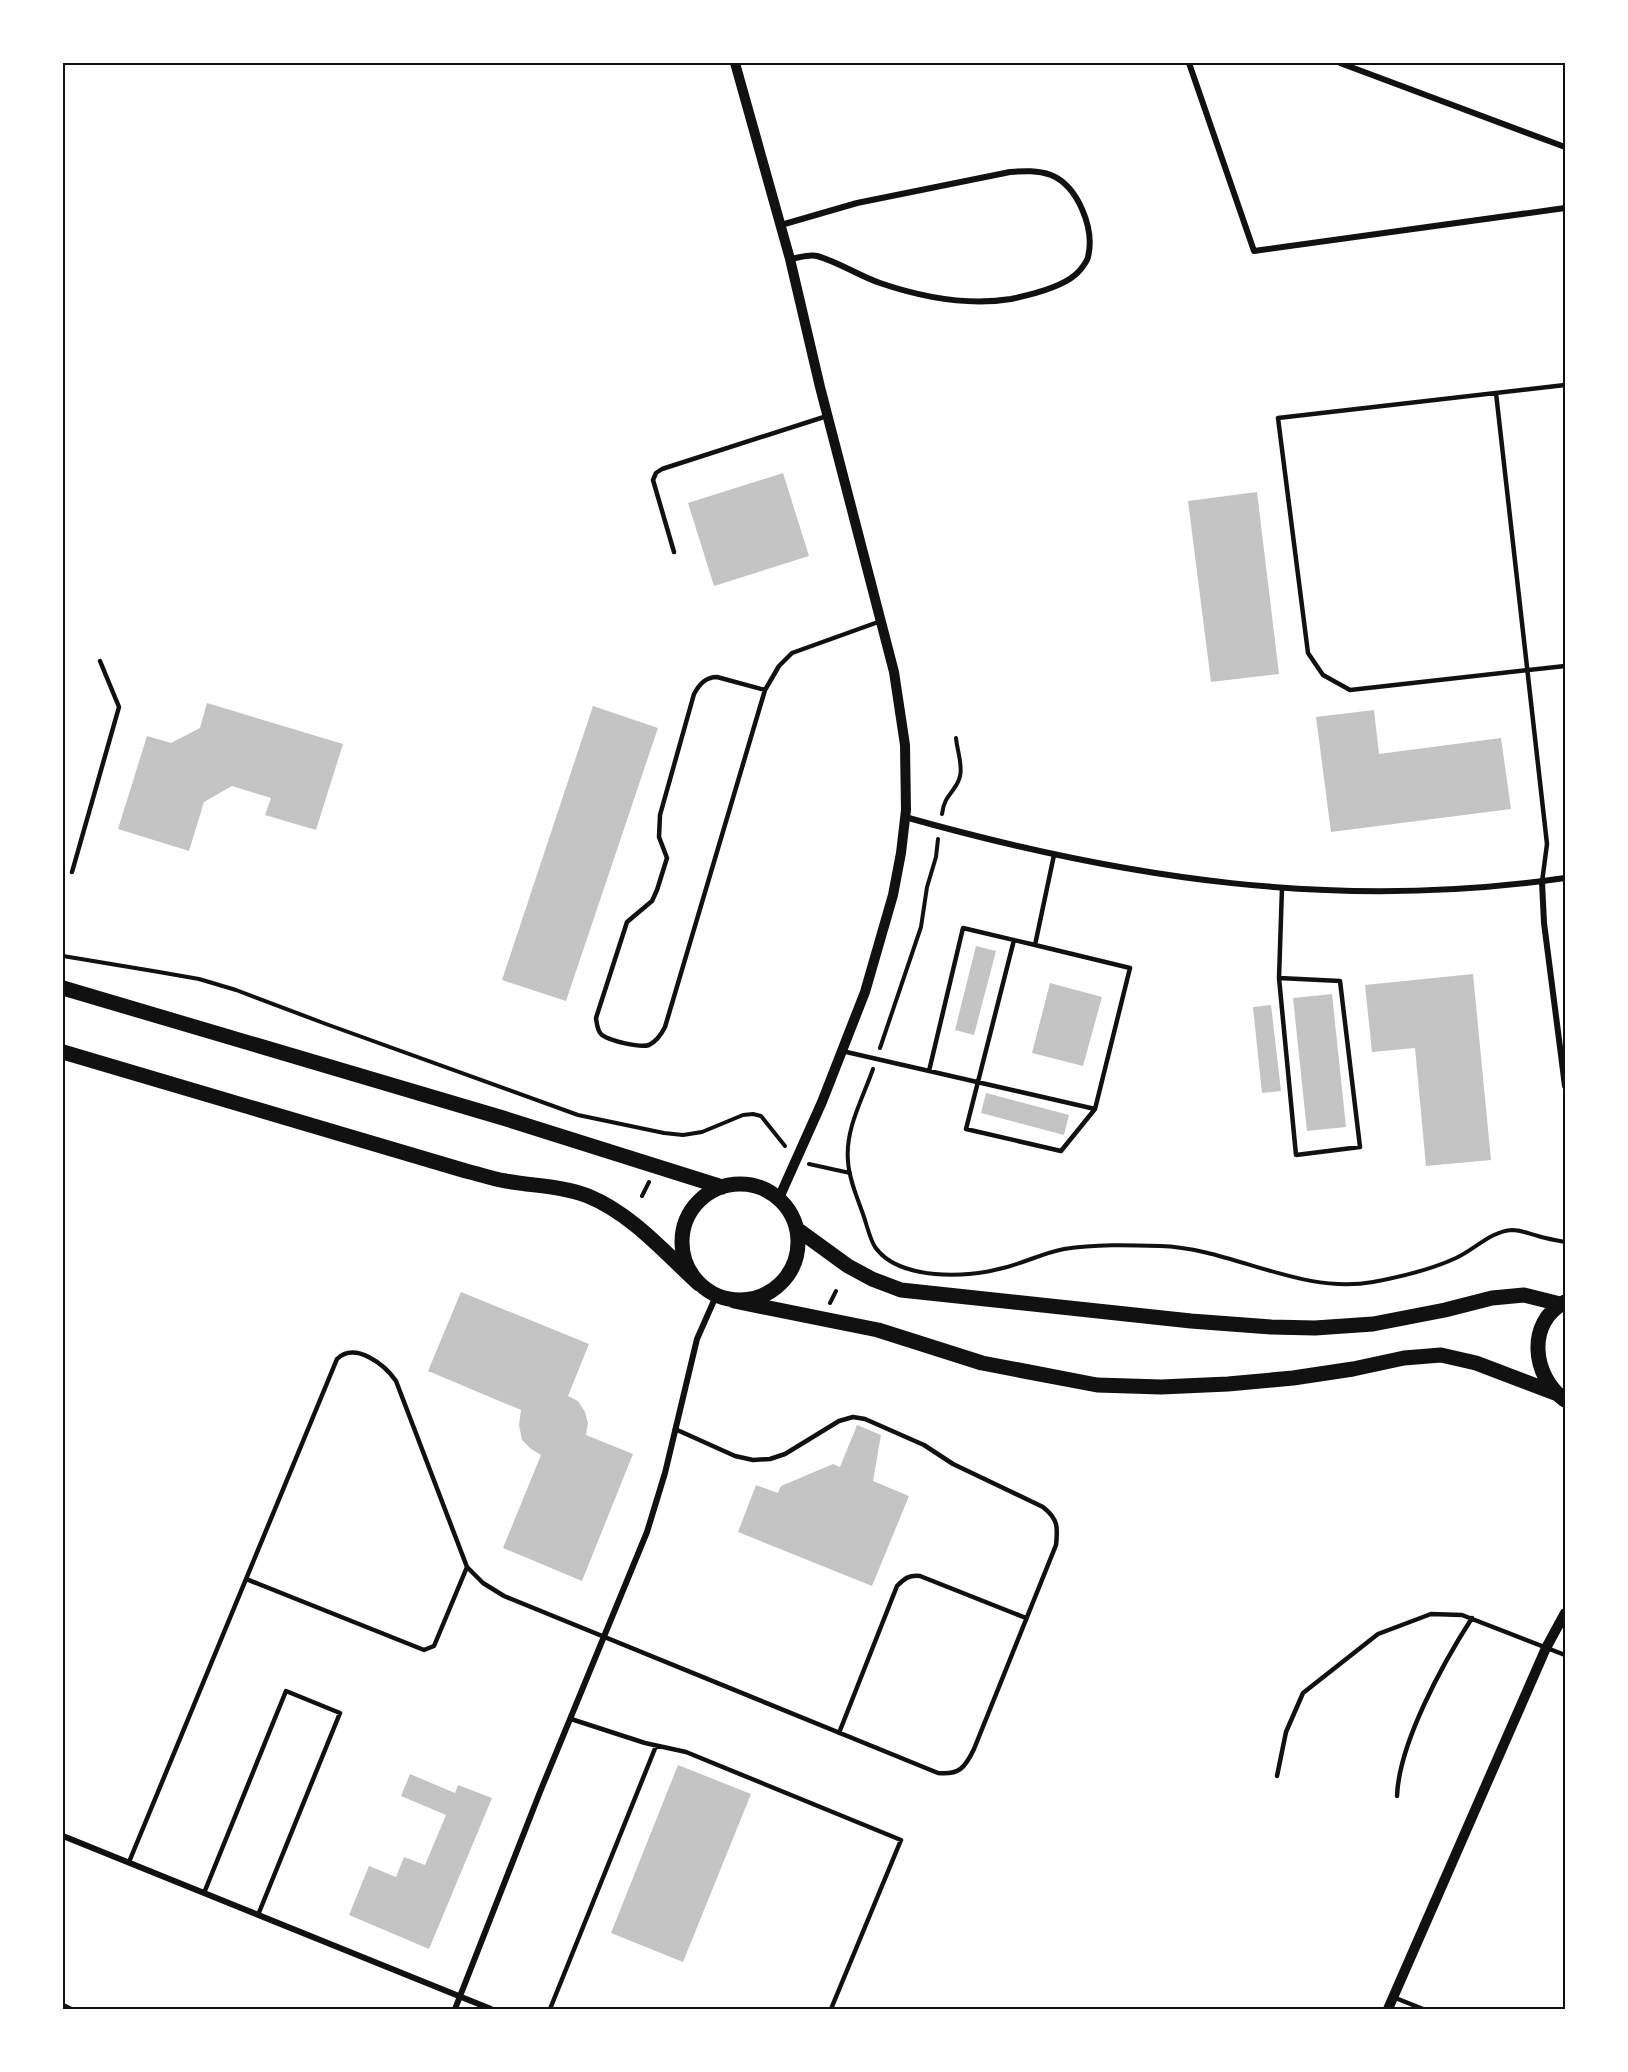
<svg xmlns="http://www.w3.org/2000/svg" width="1628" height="2072" font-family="Commissioner,sans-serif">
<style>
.building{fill:#c4c4c4}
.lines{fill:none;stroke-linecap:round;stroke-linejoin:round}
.path{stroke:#111;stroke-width:4}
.service{stroke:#111;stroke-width:4.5}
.minor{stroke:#111;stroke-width:6}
.tertiary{stroke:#111;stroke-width:10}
.primary{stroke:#111;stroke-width:15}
.neatline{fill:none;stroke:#111;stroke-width:2}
</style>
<rect width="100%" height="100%" fill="#fff"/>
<path class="building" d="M 783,473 L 809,556 L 714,586 L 688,503 Z
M 1257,492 L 1279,674 L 1211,682 L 1188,501 Z
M 207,703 L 343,744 L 316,830 L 265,815 L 271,798 L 232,786 L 204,802 L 189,851 L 118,829 L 147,736 L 171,743 L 200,728 Z
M 593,706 L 658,728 L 566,1001 L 502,980 Z
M 1374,710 L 1379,754 L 1501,738 L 1511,809 L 1331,832 L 1316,717 Z
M 976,946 L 996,951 L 974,1035 L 955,1030 Z
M 1473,974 L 1491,1160 L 1426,1166 L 1415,1048 L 1372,1052 L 1365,985 Z
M 1050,983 L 1102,997 L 1083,1066 L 1032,1053 Z
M 1332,994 L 1346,1127 L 1307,1131 L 1293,998 Z
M 1271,1005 L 1281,1091 L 1262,1093 L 1253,1007 Z
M 986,1093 L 1069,1115 L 1064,1135 L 981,1113 Z
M 461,1292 L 589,1344 L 568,1396 L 578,1401 L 585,1412 L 588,1423 L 586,1435 L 633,1454 L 582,1581 L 503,1548 L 541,1455 L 531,1449 L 522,1440 L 519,1425 L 521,1410 L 428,1371 Z
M 857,1425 L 881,1435 L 873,1481 L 909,1496 L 872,1586 L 738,1532 L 756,1485 L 778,1493 L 781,1486 L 833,1464 L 840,1467 Z
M 678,1765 L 751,1794 L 683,1962 L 611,1933 Z
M 410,1774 L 455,1793 L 458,1785 L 492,1798 L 429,1949 L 349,1915 L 369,1866 L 396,1877 L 404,1857 L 425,1865 L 446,1815 L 401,1796 Z"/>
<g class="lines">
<path class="path" d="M 942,814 C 944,794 957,791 960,776 C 963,765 957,750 956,738
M 63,956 L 159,972 L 199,979 L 236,990 L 326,1024 L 578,1115 L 664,1133 L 683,1135 L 702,1132 L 743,1115 L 753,1114 L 761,1116 L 785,1146
M 880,1048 L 921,927 L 927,887 L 936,857 L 938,839
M 873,1069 C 863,1098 845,1129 848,1161 C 849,1180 858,1199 864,1217 C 867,1226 870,1239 875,1247 C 899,1281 968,1278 1003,1268 C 1024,1263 1043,1253 1064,1249 C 1095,1244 1129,1245 1160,1246 C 1232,1248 1299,1295 1373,1282 C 1400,1277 1430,1270 1456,1258 C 1474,1250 1491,1231 1512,1230 C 1522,1230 1529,1234 1538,1236 C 1547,1239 1556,1240 1565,1242
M 809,1164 L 850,1173
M 642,1196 L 649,1182
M 830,1303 L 836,1291"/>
<path class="service" d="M 1565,385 L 1278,418 L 1308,653 L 1323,675 L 1350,690 L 1565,666
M 1496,393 L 1547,844 L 1542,882
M 674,552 L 653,480 L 656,473 L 662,469 L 827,416
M 765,690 L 717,677 C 705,677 699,685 694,694 L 660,815 L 659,837 L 667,858 L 657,890 L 652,901 L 627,922 L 596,1018 C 597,1024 597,1031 602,1035 C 610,1041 640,1048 649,1045 C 657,1041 661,1035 665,1027 L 765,690 L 779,666 L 792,653 L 881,621
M 72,872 L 119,707 L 100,661
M 1014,940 L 966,1129 L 1061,1151 L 1095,1109
M 1279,978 L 1340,981 L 1360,1147 L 1296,1155 L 1279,978 L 1282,888
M 842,1051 L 1095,1109 L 1130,968 L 1035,945 L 1054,855
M 929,1071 L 963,928 L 1035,945
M 246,1579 L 424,1650 L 434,1646 L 467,1567
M 571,1719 L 645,1743 L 686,1752 L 901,1840 L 831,2009
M 839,1733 L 897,1586 C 905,1578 909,1575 920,1576 L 1026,1618
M 1277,1776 L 1286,1732 L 1303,1693 L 1378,1634 L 1431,1614 L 1462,1615 L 1565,1655
M 1397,1796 C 1399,1743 1443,1663 1472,1618
M 129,1862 L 337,1359 C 355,1341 385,1365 396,1381 L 467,1567 L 483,1583 L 504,1596 L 938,1773 C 959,1775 965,1768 974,1749 L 1056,1545 C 1058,1527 1058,1519 1043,1507 L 953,1464 L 924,1445 L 865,1419 L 853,1417 L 839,1421 L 785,1454 L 770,1459 L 753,1460 L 735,1456 L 675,1429
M 204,1893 L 286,1691 L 340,1713 L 258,1915
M 1393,1997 L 1423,2009
M 63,2005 L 71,2009
M 550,2009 L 656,1746"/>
<path class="minor" d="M 1189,63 L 1254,251 L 1565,208
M 1340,63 L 1565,147
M 781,225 L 857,203 L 1010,172 C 1024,171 1037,170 1051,175 C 1078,186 1095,229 1088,257 C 1087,262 1079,272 1075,275 C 1060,288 1030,295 1011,299 C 968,306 921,297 880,283 C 859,276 839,262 817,256 C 809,254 798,258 790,259
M 905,817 C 1125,879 1336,911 1565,878
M 1542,882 L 1544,923 L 1565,1086
M 63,1836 L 491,2009
M 455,2009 L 540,1792 L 647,1532 L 665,1473 L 697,1339 L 716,1296"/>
<path class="tertiary" d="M 735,63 L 790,259 L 820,387 L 894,672 L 905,745 L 906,810 L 901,853 L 893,895 L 865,992 L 822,1102 L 779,1198
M 1388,2009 L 1546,1648 L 1565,1613"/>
<path class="primary" d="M 63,988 L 503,1118 L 722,1187
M 63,1052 L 466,1171 C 479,1174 493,1179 506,1181 C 533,1186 563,1186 588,1196 C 632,1214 665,1253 699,1284
M682 1242a58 58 0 1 1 116 0a58 58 0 1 1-116 0Z
M 797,1229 L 848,1266 L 872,1279 L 901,1290 L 1191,1321 L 1271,1327 L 1315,1328 L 1373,1324 L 1445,1310 L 1492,1298 L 1524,1295 L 1560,1304
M 734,1301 L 878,1330 L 982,1363 L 1097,1385 L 1161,1387 L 1228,1384 L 1293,1378 L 1353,1369 L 1404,1358 L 1441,1355 L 1476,1363 L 1555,1393
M 1565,1302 C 1526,1322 1532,1377 1565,1400"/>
</g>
<rect width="1628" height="2072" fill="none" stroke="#ffffff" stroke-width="129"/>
<rect x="64" y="64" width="1500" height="1944" class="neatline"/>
</svg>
